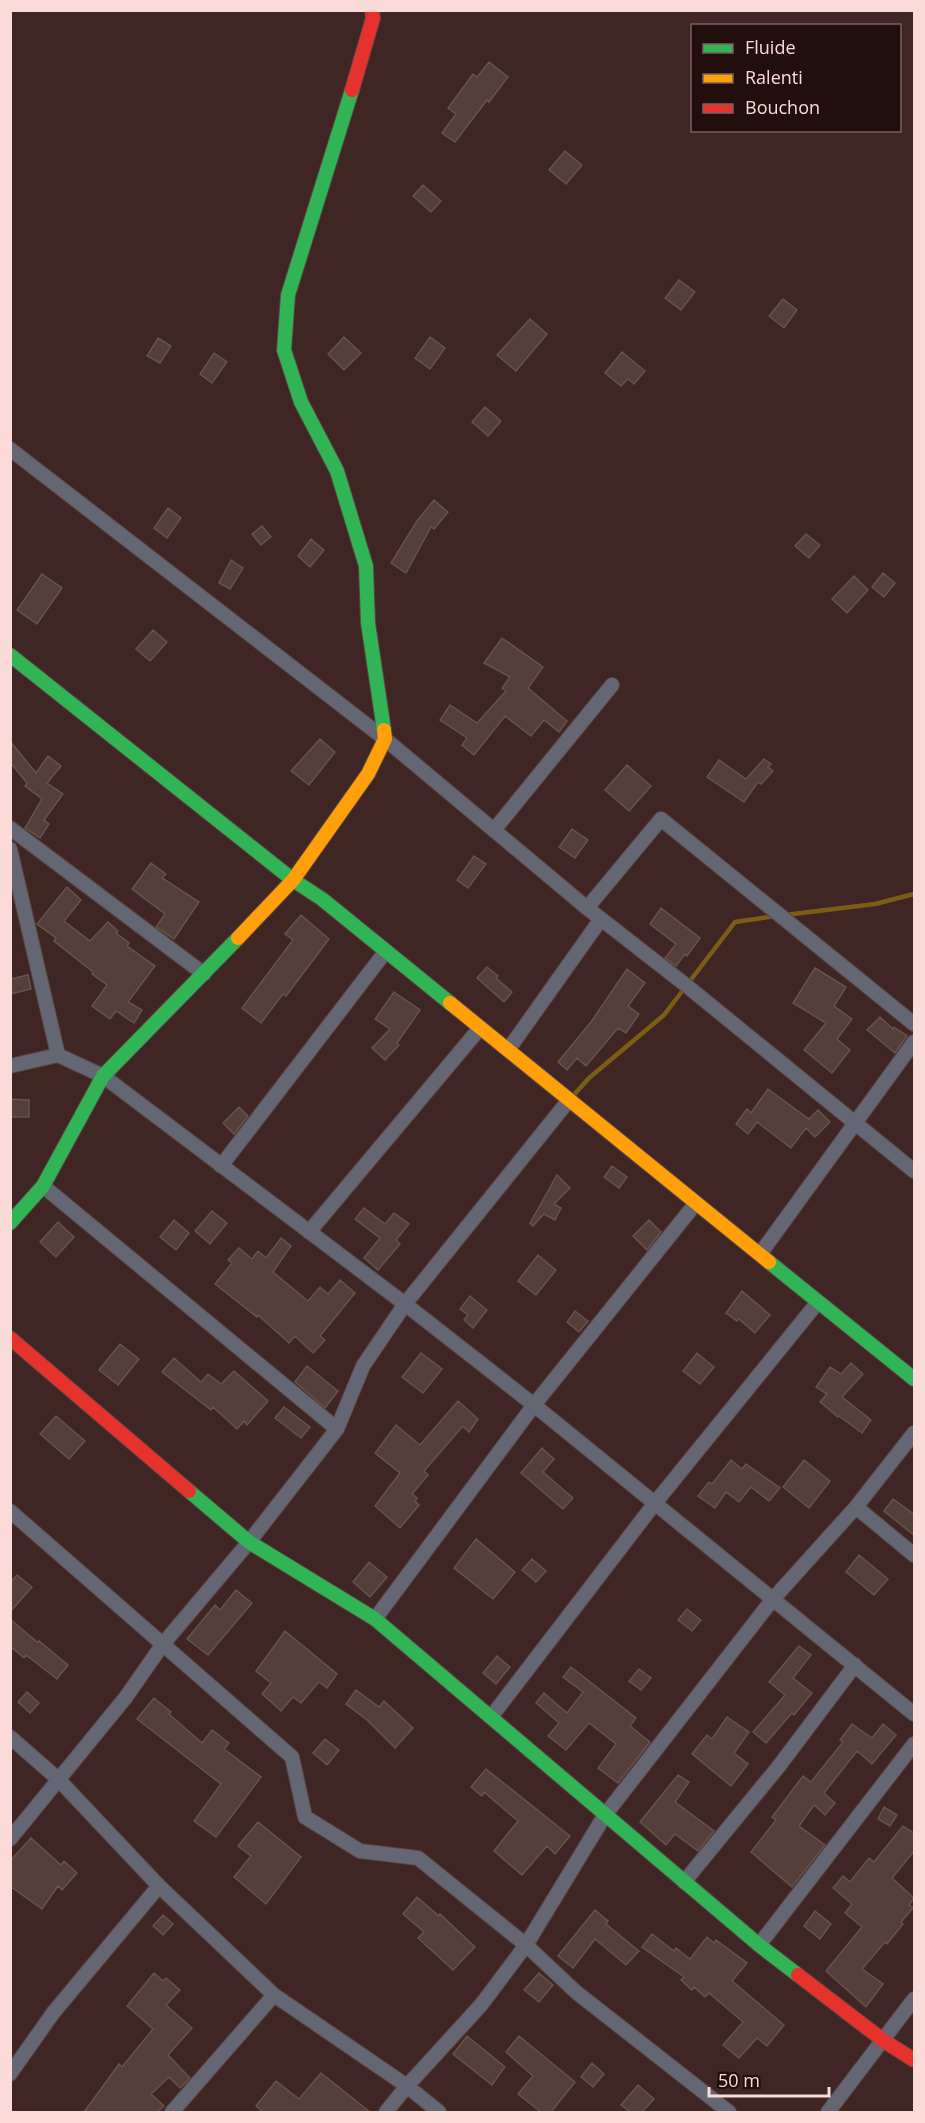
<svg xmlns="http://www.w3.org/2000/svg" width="925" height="2123" font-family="'Open Sans',sans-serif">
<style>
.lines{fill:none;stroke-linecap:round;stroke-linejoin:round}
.stream{stroke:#7b5e16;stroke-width:4.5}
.building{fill:#553f3a;stroke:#67524d;stroke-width:1.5}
.street-casing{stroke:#5b4442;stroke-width:16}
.fast-casing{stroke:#5b4442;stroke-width:16}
.slow-casing{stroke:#5b4442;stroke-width:16}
.jam-casing{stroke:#5b4442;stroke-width:16}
.street{stroke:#646673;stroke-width:14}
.fast{stroke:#30b455;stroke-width:14}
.slow{stroke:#ff9f0a;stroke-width:14}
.jam{stroke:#e5322d;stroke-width:14}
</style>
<rect width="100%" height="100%" fill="#3f2523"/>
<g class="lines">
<path class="stream" d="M 785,915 L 875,904 L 914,894
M 572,1097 L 589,1078 L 664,1015 L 735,922 L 776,916"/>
</g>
<path class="building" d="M 489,62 L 508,77 L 489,102 L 487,100 L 455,142 L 442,133 L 456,114 L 448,108 L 473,74 L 477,77 Z
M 565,151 L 582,165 L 566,184 L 549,170 Z
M 423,185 L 441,201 L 431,212 L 413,196 Z
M 679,280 L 695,292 L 681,310 L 665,298 Z
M 783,299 L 797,310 L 784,328 L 769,316 Z
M 530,319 L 547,334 L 516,371 L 497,355 Z
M 344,337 L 361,353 L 344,370 L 328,354 Z
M 430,337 L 445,348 L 430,369 L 415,358 Z
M 158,338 L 171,346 L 160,363 L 147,356 Z
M 622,352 L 645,371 L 634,384 L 628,379 L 621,386 L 605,373 Z
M 214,353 L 227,362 L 212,383 L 200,374 Z
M 485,407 L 501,421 L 488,436 L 472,422 Z
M 434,500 L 448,512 L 434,529 L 431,527 L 406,573 L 391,563 L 417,521 Z
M 168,508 L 181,518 L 167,538 L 154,528 Z
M 262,526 L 271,537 L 261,545 L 252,534 Z
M 806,534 L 820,545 L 809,558 L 795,546 Z
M 311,539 L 324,550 L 310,567 L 298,556 Z
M 231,560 L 243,568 L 230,589 L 219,583 Z
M 883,573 L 895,583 L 884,597 L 872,587 Z
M 42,574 L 62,588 L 37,624 L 17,610 Z
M 854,576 L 868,590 L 847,613 L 832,599 Z
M 153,630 L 167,642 L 150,661 L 136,649 Z
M 502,638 L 543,667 L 528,688 L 567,721 L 559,732 L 544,720 L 531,736 L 505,716 L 474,755 L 462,745 L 467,738 L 440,720 L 450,705 L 477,723 L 506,691 L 502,688 L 510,677 L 484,663 Z
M 320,739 L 335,752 L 309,785 L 291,771 Z
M 10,741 L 36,773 L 48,756 L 61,766 L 47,783 L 63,794 L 44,820 L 49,824 L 40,838 L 25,828 L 42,799 L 25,786 L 27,783 L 10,762 Z
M 764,759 L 771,764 L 768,767 L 773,771 L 761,784 L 758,782 L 744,802 L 707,777 L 719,760 L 746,779 Z
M 627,765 L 651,786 L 629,811 L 605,790 Z
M 572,829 L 588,840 L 575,858 L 559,847 Z
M 474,856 L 486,864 L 468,888 L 457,880 Z
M 151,863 L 166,874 L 162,878 L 199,902 L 174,939 L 156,927 L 165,914 L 132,889 Z
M 67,887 L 81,900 L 64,921 L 90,941 L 108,922 L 118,931 L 116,933 L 129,943 L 127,946 L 155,966 L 128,1002 L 142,1010 L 134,1023 L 116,1011 L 110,1019 L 92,1006 L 107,985 L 92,974 L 93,972 L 54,941 L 56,938 L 37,924 Z
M 661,908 L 700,938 L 687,956 L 685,954 L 676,966 L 665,958 L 676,944 L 650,924 Z
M 301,915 L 329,939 L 286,996 L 283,994 L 261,1023 L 242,1008 L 293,940 L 285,934 Z
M 487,967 L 498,976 L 496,978 L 512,992 L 504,1002 L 477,978 Z
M 815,968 L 846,987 L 834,1006 L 852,1019 L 837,1039 L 850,1050 L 832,1073 L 804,1050 L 826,1023 L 793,1003 Z
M 627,969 L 645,983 L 628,1006 L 639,1014 L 626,1033 L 618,1028 L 586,1066 L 577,1058 L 567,1070 L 558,1062 L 591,1022 Z
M 28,975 L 31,989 L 10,994 L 10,979 Z
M 394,992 L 420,1010 L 397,1043 L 399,1045 L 385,1060 L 372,1048 L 390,1029 L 375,1019 Z
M 880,1017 L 893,1029 L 894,1027 L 907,1036 L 895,1053 L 867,1030 Z
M 768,1089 L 809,1119 L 818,1110 L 830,1122 L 815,1137 L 806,1128 L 791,1148 L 757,1122 L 748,1134 L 736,1124 L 747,1109 L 751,1113 Z
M 10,1099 L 29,1100 L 29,1117 L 10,1117 Z
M 239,1107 L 248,1116 L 234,1134 L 223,1123 Z
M 612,1166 L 627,1177 L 619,1188 L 604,1177 Z
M 557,1175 L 570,1188 L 554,1204 L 561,1208 L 555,1220 L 544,1214 L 533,1226 L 530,1223 Z
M 364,1208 L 385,1224 L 394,1213 L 409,1224 L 396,1240 L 400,1244 L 378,1270 L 364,1258 L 380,1238 L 355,1219 Z
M 212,1211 L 227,1223 L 210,1244 L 195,1231 Z
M 174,1220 L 189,1233 L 176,1250 L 160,1237 Z
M 649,1220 L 661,1232 L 647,1250 L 633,1236 Z
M 58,1222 L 74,1237 L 56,1257 L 40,1242 Z
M 281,1238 L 291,1246 L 273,1272 L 308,1301 L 320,1287 L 328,1294 L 340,1280 L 355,1293 L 320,1336 L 325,1340 L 313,1353 L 295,1336 L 289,1343 L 258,1315 L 257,1317 L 215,1284 L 232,1263 L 228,1260 L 239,1248 L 252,1259 L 258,1251 L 266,1258 Z
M 538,1255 L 556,1270 L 536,1295 L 518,1281 Z
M 742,1291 L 770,1315 L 755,1333 L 739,1319 L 737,1321 L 726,1313 Z
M 470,1296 L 487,1310 L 473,1328 L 464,1320 L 468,1315 L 460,1309 Z
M 575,1311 L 588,1321 L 579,1332 L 567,1322 Z
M 120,1344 L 139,1359 L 118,1385 L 99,1370 Z
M 421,1353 L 442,1369 L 423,1393 L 402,1377 Z
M 697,1353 L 714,1367 L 700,1384 L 683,1371 Z
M 174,1358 L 201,1382 L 208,1374 L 221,1384 L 234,1371 L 268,1401 L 247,1425 L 244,1421 L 237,1429 L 213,1407 L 211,1410 L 162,1372 Z
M 851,1363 L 863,1374 L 842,1397 L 871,1420 L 862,1433 L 839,1416 L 838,1417 L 820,1402 L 827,1394 L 816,1387 L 830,1367 L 841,1374 Z
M 307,1366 L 338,1391 L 325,1408 L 295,1382 Z
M 458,1401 L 478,1419 L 469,1432 L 463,1426 L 424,1471 L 428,1475 L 412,1494 L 417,1498 L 415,1501 L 419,1505 L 400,1528 L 375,1506 L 400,1473 L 375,1453 L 396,1425 L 420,1445 Z
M 284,1407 L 310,1427 L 301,1438 L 275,1418 Z
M 56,1416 L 85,1441 L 69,1459 L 40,1434 Z
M 542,1448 L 554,1459 L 543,1472 L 573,1498 L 563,1509 L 521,1473 Z
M 731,1460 L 742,1469 L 746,1464 L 780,1488 L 769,1501 L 751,1487 L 739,1502 L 726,1492 L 715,1508 L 698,1496 L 709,1482 L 712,1484 Z
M 804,1460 L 830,1481 L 809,1508 L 783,1487 Z
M 893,1499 L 915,1515 L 915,1536 L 884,1511 Z
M 476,1539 L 515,1572 L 493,1599 L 454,1568 Z
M 859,1555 L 888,1579 L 874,1595 L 846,1572 Z
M 532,1559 L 546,1571 L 536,1582 L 522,1570 Z
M 369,1562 L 387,1577 L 370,1597 L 353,1582 Z
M 17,1575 L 32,1587 L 10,1612 L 10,1583 Z
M 236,1590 L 252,1603 L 208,1655 L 187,1639 L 215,1605 L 220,1610 Z
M 687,1609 L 701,1620 L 692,1631 L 678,1620 Z
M 10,1619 L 37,1642 L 39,1641 L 68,1665 L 57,1679 L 26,1655 L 24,1658 L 10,1646 Z
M 285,1631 L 337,1674 L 327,1688 L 319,1682 L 301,1703 L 293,1697 L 281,1711 L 262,1694 L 271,1683 L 256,1671 Z
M 799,1646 L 811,1655 L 793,1678 L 812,1693 L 794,1715 L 792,1713 L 766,1743 L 753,1732 L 785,1695 L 769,1682 Z
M 497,1656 L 510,1667 L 496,1684 L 483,1673 Z
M 571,1667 L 636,1718 L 630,1726 L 650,1742 L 618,1783 L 598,1768 L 616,1744 L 589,1723 L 566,1750 L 548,1736 L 559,1723 L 536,1703 L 544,1693 L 567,1713 L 583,1692 L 563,1677 Z
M 639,1669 L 651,1678 L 641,1690 L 629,1681 Z
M 356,1690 L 379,1707 L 384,1701 L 413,1728 L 395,1748 L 367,1720 L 346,1704 Z
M 27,1692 L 39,1703 L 30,1713 L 18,1702 Z
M 154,1698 L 171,1712 L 169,1714 L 202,1743 L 212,1730 L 229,1743 L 224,1749 L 261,1777 L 216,1837 L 194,1821 L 221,1784 L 137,1719 Z
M 727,1717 L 749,1732 L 734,1753 L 748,1764 L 731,1786 L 692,1754 L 707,1735 L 712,1739 Z
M 852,1724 L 872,1738 L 883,1724 L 896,1735 L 872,1764 L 857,1751 L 824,1793 L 835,1803 L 825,1815 L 814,1805 L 799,1826 L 825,1845 L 792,1887 L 751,1852 L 776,1820 L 772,1817 L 803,1776 L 811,1782 L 843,1742 L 840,1740 Z
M 325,1739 L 339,1750 L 327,1765 L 313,1753 Z
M 486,1769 L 570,1836 L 555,1854 L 547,1846 L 522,1875 L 494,1851 L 518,1821 L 484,1792 L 482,1796 L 471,1787 Z
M 678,1775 L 689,1782 L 675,1802 L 714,1831 L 698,1851 L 675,1834 L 666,1845 L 640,1822 Z
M 884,1807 L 897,1815 L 890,1826 L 878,1819 Z
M 258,1822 L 301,1857 L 266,1904 L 234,1877 L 251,1856 L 238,1846 Z
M 903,1826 L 915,1834 L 915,1850 L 892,1878 L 914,1898 L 909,1905 L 913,1908 L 901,1922 L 903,1924 L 887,1944 L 885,1942 L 862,1969 L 883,1984 L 866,2007 L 826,1971 L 862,1927 L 845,1913 L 852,1904 L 833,1888 L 843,1876 L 850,1882 L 869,1858 L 874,1862 Z
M 31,1838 L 61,1865 L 64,1861 L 77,1873 L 62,1890 L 58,1886 L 42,1909 L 10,1886 L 10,1861 Z
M 417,1897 L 439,1916 L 440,1914 L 475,1947 L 453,1970 L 418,1938 L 424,1932 L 403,1914 Z
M 595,1910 L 608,1921 L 606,1924 L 639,1951 L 626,1965 L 595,1939 L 573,1968 L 558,1956 Z
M 815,1911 L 831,1924 L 820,1939 L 804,1926 Z
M 163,1915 L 173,1924 L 163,1935 L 153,1926 Z
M 652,1934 L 674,1951 L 676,1948 L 690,1959 L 707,1937 L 714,1943 L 716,1940 L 747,1963 L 732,1981 L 784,2025 L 767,2046 L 757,2038 L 739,2058 L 723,2045 L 743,2022 L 709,1993 L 705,1997 L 694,1987 L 692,1990 L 681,1980 L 684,1977 L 642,1947 Z
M 154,1973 L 163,1981 L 166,1978 L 180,1990 L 166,2005 L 192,2028 L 168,2055 L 190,2078 L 180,2088 L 169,2077 L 151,2094 L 164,2106 L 157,2112 L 84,2112 L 119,2064 L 122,2067 L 153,2029 L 127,2006 Z
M 539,1973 L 553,1985 L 539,2002 L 524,1990 Z
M 467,2036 L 505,2067 L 492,2085 L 453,2054 Z
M 519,2036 L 575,2082 L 551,2112 L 541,2112 L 518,2094 L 533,2076 L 506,2052 Z
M 592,2063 L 604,2074 L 593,2087 L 581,2077 Z
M 321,2073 L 370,2112 L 263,2112 L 256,2106 L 276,2081 L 299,2099 Z
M 638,2085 L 654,2099 L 642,2112 L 630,2112 L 621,2105 Z"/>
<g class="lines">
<g class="street-casing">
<path id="street" d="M 10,449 L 385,739 L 587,908 L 687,986 L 914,1171
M 10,828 L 204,974
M 494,830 L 612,685
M 10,849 L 58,1055
M 587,908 L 661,819 L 914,1024
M 508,1050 L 601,919
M 10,1066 L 58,1055 L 103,1076 L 405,1304 L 534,1405 L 914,1714
M 221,1166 L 386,951
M 43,1186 L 337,1429
M 309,1232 L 480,1028
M 760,1254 L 914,1042
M 856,1507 L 914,1555
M 10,1511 L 292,1757 L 305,1817 L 360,1851 L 418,1858 L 526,1945 L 576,1992 L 729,2112
M 375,1619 L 534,1405 L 696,1203
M 491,1717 L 655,1503 L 818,1302
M 10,1737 L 58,1779 L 159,1886 L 274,1995 L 407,2086 L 439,2112
M 10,1839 L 126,1697 L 163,1644 L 249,1542 L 337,1429 L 363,1366 L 405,1304 L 569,1100
M 684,1882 L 779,1766 L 855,1665
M 759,1945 L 914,1744
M 10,2074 L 53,2013 L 159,1886
M 172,2112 L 274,1995
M 386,2112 L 407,2086 L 481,2005 L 526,1945 L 605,1815 L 773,1599 L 856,1507 L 914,1433
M 828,2112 L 914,1999"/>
</g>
<g class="fast-casing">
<path id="fast" d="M 352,90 L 288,295 L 284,350 L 301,402 L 337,471 L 366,566 L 368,623 L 384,730
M 10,655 L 293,880 L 322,899 L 450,1003
M 10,1223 L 43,1186 L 103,1076 L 238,938
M 769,1262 L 914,1379
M 189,1491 L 249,1542 L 375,1619 L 759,1945 L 798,1975"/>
</g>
<g class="slow-casing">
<path id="slow" d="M 238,938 L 293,880 L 368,774 L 385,739 L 384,730
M 450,1003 L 769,1262"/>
</g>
<g class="jam-casing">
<path id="jam" d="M 352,90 L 373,18 L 372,10
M 10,1338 L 189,1491
M 798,1975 L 884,2041 L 914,2060"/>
</g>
<use href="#street" class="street"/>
<use href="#fast" class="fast"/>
<use href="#slow" class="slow"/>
<use href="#jam" class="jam"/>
</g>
<rect width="925" height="2123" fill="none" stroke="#fbdbd7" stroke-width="24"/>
<rect x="691" y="24" width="210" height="108" fill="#220e0c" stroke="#79605d" stroke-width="1.5"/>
<rect x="703" y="44" width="30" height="9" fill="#30b455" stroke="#79605d" stroke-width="1.5"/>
<text x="745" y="54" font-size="18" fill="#fbdbd7">Fluide</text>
<rect x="703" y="74" width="30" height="9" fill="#ff9f0a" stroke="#79605d" stroke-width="1.5"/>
<text x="745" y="84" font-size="18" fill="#fbdbd7">Ralenti</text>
<rect x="703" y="104" width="30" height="9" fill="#e5322d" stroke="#79605d" stroke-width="1.5"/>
<text x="745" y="114" font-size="18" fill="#fbdbd7">Bouchon</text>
<path d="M709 2087v9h120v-9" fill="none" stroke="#fbdbd7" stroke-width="3"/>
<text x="718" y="2087" font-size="18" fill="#fbdbd7" stroke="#220e0c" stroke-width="4.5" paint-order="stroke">50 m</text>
</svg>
